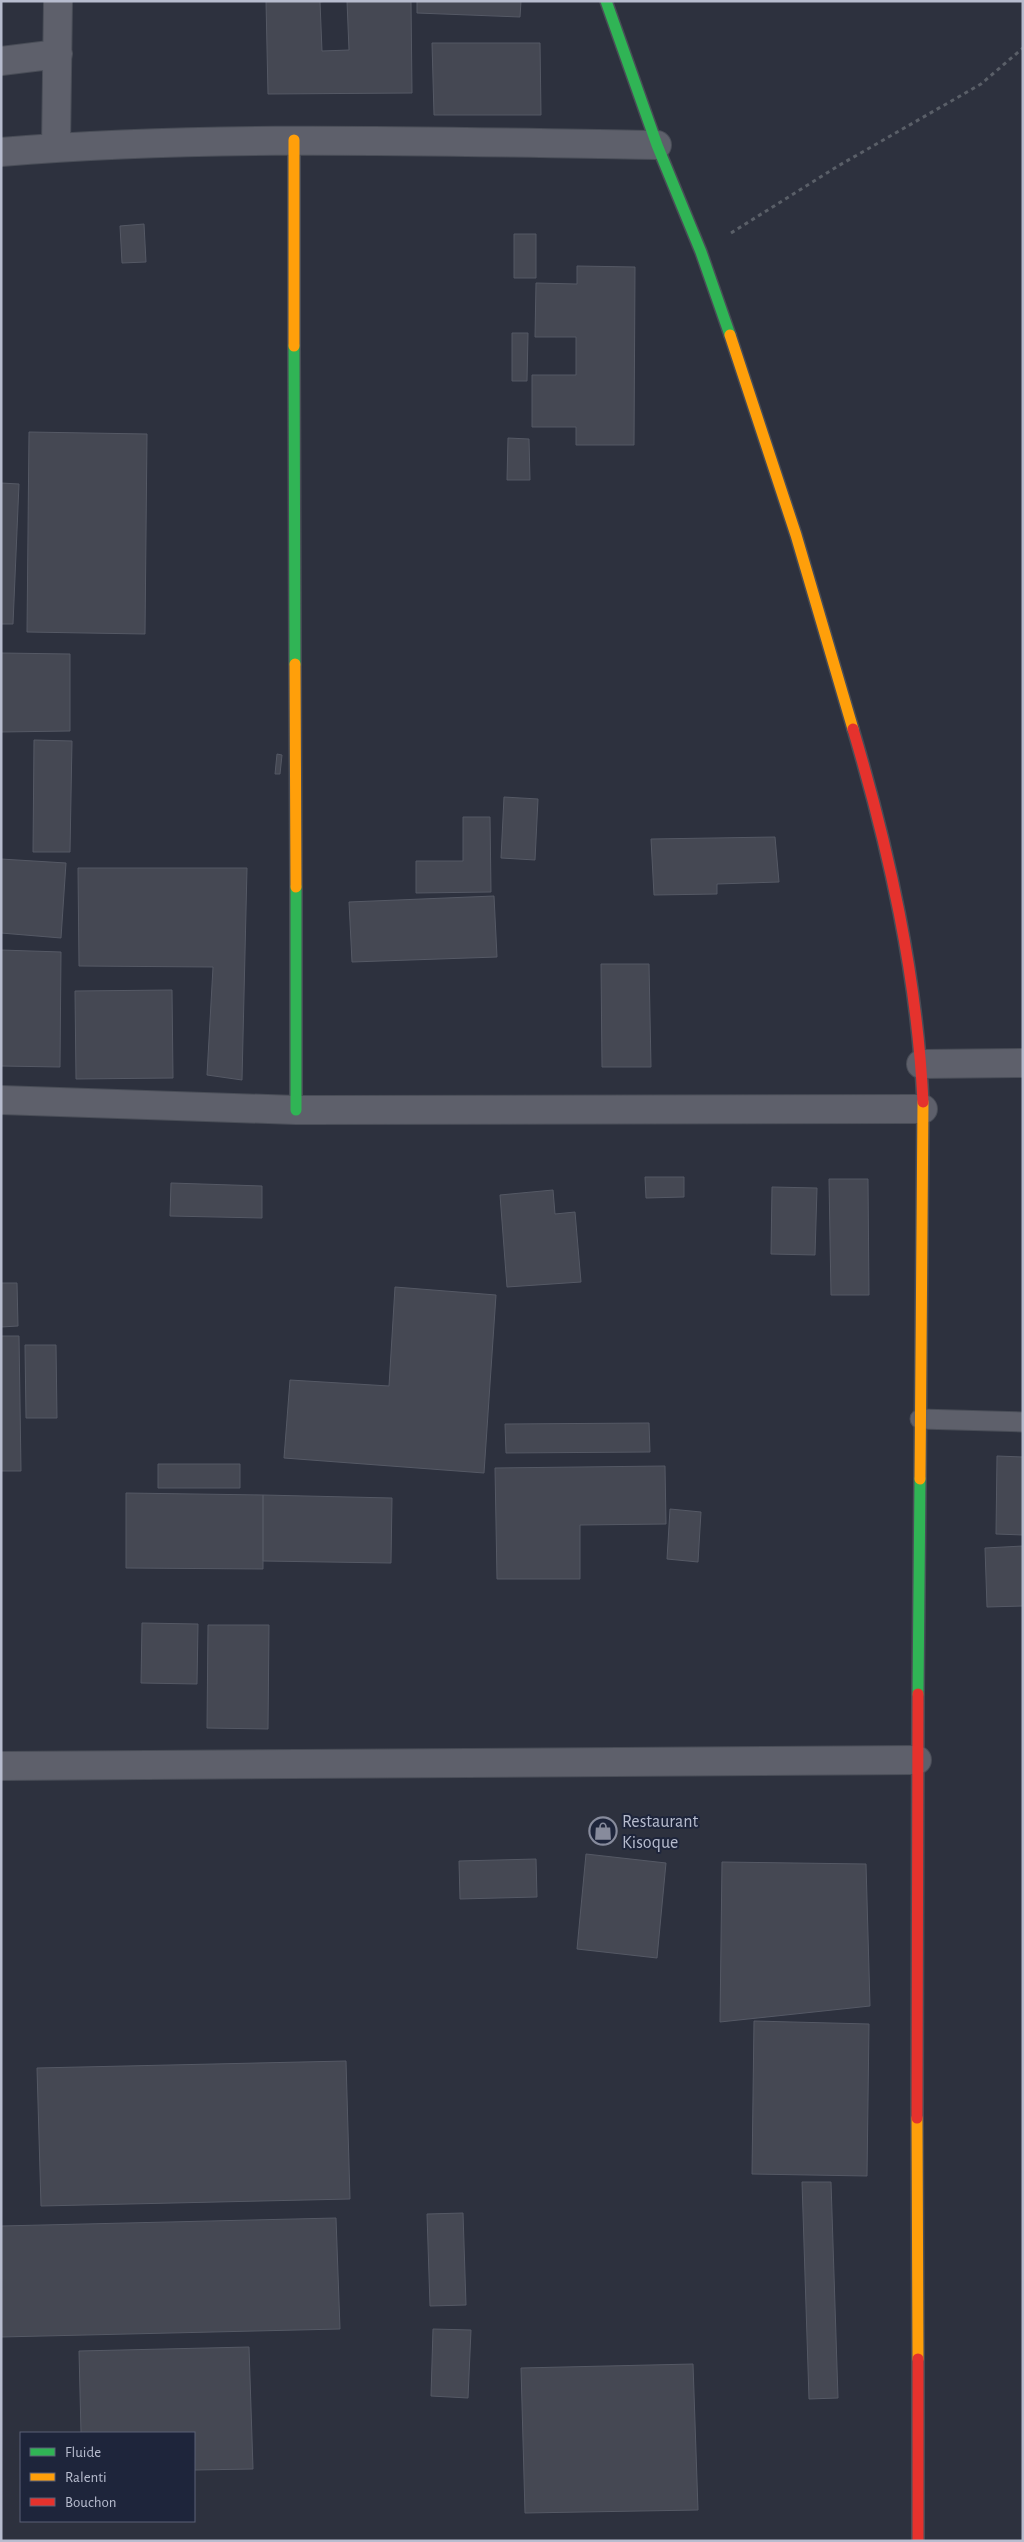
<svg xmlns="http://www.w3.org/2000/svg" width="1024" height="2542" font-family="'Alegreya Sans',sans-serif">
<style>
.building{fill:#454853;stroke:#555965}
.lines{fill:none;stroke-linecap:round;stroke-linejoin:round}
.lane-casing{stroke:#494d57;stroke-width:21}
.street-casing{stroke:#494d57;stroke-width:30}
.fast-casing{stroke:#494d57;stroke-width:14}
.slow-casing{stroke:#494d57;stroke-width:14}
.jam-casing{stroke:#494d57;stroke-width:14}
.path{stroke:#5a5f68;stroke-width:3;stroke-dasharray:4 4;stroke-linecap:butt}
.lane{stroke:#5e606b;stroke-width:19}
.street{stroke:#5e606b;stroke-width:28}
.fast{stroke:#30b455;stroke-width:11}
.slow{stroke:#ff9f0a;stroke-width:11}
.jam{stroke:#e5322d;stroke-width:11}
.labels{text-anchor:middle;stroke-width:4;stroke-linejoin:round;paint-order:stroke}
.poi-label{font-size:18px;fill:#b7bcce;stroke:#1e253b;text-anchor:start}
</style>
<rect width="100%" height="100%" fill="#2d313e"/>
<path class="building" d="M 266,1 L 326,1 L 320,2 L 322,51 L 349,50 L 347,1 L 411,1 L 412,93 L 268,94 Z
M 417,1 L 521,1 L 520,17 L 417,13 Z
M 432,43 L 540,43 L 541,115 L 434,115 Z
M 144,224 L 146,262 L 122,263 L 120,226 Z
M 514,234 L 536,234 L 536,278 L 514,278 Z
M 577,266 L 635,267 L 634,445 L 576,445 L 576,427 L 532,427 L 532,375 L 576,375 L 576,337 L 535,337 L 536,283 L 577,284 Z
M 512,333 L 528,333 L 527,381 L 512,381 Z
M 29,432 L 147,434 L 145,634 L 27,632 Z
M 508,438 L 529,439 L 530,480 L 507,480 Z
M 1,483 L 19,484 L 13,624 L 1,624 Z
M 1,653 L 70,654 L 70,731 L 1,732 Z
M 34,740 L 72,741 L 70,852 L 33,852 Z
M 277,754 L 282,755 L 280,774 L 275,774 Z
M 504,797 L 538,799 L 535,860 L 501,858 Z
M 463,817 L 490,817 L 491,892 L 416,893 L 416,861 L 463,861 Z
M 775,837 L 779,882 L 717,884 L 717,894 L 654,895 L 651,839 Z
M 1,859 L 66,863 L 61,938 L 1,933 Z
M 78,868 L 247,868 L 242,1080 L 207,1075 L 213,967 L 79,966 Z
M 494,896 L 497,957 L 352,962 L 349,902 Z
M 1,950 L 61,952 L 60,1067 L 1,1066 Z
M 601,964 L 649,964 L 651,1067 L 602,1067 Z
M 172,990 L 173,1078 L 76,1079 L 75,991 Z
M 645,1177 L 684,1177 L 684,1197 L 646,1198 Z
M 829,1179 L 868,1179 L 869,1295 L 831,1295 Z
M 171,1183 L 262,1186 L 262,1218 L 170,1216 Z
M 772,1187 L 817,1188 L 815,1255 L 771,1254 Z
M 553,1190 L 555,1214 L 575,1212 L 581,1282 L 507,1287 L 500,1195 Z
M 1,1283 L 17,1283 L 18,1326 L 1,1327 Z
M 395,1287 L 496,1295 L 484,1473 L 284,1458 L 290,1380 L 389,1386 Z
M 1,1336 L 19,1336 L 21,1471 L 1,1471 Z
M 25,1345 L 56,1345 L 57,1418 L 26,1418 Z
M 649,1423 L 650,1452 L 506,1453 L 505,1424 Z
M 997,1456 L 1023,1457 L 1023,1535 L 996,1534 Z
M 158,1464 L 240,1464 L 240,1488 L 158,1488 Z
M 665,1466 L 666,1524 L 580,1525 L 580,1579 L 497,1579 L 495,1468 Z
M 126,1493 L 263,1495 L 263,1569 L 126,1568 Z
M 263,1495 L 392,1498 L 391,1563 L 263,1561 Z
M 670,1509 L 701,1512 L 698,1562 L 667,1559 Z
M 1023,1546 L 1023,1606 L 987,1607 L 985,1548 Z
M 142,1623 L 198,1624 L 197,1684 L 141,1683 Z
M 208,1625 L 269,1625 L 268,1729 L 207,1728 Z
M 586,1854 L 666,1863 L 657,1958 L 577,1949 Z
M 536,1859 L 537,1897 L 460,1899 L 459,1861 Z
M 722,1862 L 866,1864 L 870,2006 L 720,2022 Z
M 754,2021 L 869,2024 L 867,2176 L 752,2174 Z
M 346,2061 L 350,2199 L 41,2206 L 37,2068 Z
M 802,2182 L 831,2182 L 838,2398 L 809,2399 Z
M 463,2213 L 466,2305 L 430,2306 L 427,2214 Z
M 336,2218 L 340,2329 L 1,2337 L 1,2226 Z
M 433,2329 L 471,2330 L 468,2398 L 431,2396 Z
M 249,2347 L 253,2469 L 194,2470 L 194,2433 L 81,2433 L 79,2351 Z
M 693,2364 L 698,2510 L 525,2513 L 521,2368 Z"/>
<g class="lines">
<g class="lane-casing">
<path id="lane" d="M 920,1419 L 1023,1422"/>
</g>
<g class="street-casing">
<path id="street" d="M 1,61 L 58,54
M 56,147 L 58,1
M 1,152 C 219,134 438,142 657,145
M 921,1064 L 1023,1063
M 1,1100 L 296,1110 L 923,1109
M 1,1766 L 917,1760"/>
</g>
<g class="fast-casing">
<path id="fast" d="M 606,1 L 657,145 L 701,252 L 730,335
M 294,346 L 295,664
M 296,887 L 296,1110
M 918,1694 L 920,1479"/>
</g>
<g class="slow-casing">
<path id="slow" d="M 294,140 L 294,346
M 730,335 L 796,535 L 853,729
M 295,664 L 296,887
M 920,1479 L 923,1102
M 917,2118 L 918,2359"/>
</g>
<g class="jam-casing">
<path id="jam" d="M 853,729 C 889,850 917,975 923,1102
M 917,2118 L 918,1694
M 918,2359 L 918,2541"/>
</g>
<path class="path" d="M 731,233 L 838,166 L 981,84 L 1023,48"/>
<use href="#lane" class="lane"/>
<use href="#street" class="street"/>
<use href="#fast" class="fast"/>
<use href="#slow" class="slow"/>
<use href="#jam" class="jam"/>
</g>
<defs>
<g id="shop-ring" transform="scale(1.4375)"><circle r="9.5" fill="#1e253b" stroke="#878b9c" stroke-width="1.5"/><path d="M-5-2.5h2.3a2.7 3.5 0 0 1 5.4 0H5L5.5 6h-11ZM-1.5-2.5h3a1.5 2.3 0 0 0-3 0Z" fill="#878b9c"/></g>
</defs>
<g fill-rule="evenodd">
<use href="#shop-ring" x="603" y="1831"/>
</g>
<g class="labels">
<g class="poi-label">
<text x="622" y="1827">Restaurant<tspan x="622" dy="21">Kisoque</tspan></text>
</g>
</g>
<rect width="1024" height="2542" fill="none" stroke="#b7bcce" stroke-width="5"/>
<rect x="20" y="2432" width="175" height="90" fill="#1e253b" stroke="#5b6176"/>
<rect x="30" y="2448" width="25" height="8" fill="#30b455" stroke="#5b6176"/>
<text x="65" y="2457" font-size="15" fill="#b7bcce">Fluide</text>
<rect x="30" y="2473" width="25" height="8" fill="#ff9f0a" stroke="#5b6176"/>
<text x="65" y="2482" font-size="15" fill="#b7bcce">Ralenti</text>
<rect x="30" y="2498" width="25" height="8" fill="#e5322d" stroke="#5b6176"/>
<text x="65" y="2507" font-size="15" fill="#b7bcce">Bouchon</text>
</svg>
